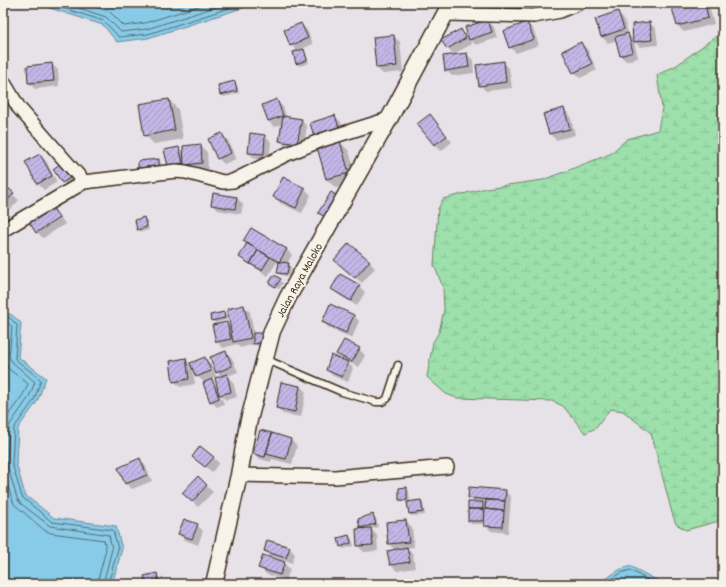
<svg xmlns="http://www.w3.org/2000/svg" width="726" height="587" font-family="Dekko,sans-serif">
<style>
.wetland{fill:url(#wetland-marsh);stroke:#6c8565}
.water{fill:#87cbe8;stroke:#698b97}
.shadow{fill:#0003;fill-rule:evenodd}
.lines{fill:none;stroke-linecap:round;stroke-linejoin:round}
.shore{stroke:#596a6f;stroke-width:1}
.building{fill:url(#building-hatch);stroke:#3b2a1e}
.service-casing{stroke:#3b2a1e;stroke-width:9}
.minor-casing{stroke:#3b2a1e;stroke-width:16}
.tertiary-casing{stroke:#3b2a1e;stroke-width:19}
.service{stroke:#f7f3e8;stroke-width:6}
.minor{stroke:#f7f3e8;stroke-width:13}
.tertiary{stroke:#f7f3e8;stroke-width:16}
.labels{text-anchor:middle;stroke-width:4;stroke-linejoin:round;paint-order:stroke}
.street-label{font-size:12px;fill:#3b2a1e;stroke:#f7f3e8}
</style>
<defs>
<pattern id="wetland-marsh" width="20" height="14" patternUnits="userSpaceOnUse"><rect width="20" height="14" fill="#9de0ac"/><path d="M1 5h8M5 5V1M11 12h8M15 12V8" fill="none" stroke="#88c094"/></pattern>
<pattern id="building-hatch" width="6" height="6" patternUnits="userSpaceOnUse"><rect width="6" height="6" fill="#c3b7e8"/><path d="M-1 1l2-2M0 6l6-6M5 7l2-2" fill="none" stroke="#a095bb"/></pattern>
</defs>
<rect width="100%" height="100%" fill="#e7e1e8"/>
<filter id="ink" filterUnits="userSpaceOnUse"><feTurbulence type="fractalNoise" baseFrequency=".025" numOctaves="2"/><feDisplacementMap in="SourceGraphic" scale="8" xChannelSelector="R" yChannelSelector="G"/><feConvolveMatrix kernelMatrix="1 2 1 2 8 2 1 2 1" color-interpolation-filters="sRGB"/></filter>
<g filter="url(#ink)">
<path class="wetland" d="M 723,31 L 723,520 L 686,530 L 676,524 L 672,513 L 651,433 L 623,411 L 610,409 L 596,428 L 585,433 L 563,406 L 552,401 L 457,398 L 446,394 L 427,377 L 433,342 L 439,332 L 444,310 L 443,287 L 434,265 L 438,209 L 443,199 L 486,188 L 543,180 L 610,154 L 627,139 L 658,130 L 662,108 L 657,75 L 677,65 Z"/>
<path class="water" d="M 34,3 L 258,3 L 148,38 L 117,42 L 103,25 Z
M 3,312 L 12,315 L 21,323 L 18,357 L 46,378 L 37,402 L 18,428 L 16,463 L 25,495 L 54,518 L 116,526 L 122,549 L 112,584 L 3,584 Z
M 630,566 L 662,583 L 662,584 L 600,584 L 601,582 L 619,570 Z"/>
<path class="shadow" d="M 483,3 L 507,3 L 508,16 Z
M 532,3 L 556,3 L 556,5 L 540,12 Z
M 693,3 L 706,3 L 709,6 L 714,24 L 684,32 L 678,26 L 673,8 Z
M 618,13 L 624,19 L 629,35 L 634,41 L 650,23 L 656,29 L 658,45 L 640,47 L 634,41 L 638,58 L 626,61 L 620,55 L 617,40 L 608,43 L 602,37 Z
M 488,21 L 494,27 L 497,38 L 476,45 L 469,39 L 472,44 L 454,54 L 448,49 L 461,30 L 469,39 Z
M 527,23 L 533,29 L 539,45 L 516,53 L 510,47 Z
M 301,24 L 307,30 L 313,44 L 302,49 L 306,53 L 309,63 L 300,66 L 297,63 L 298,52 L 291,45 Z
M 394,36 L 400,42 L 403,72 L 383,74 L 377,68 Z
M 581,43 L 587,49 L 597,70 L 580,78 L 574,72 Z
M 467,54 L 473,60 L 474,73 L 452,76 L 446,70 Z
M 503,62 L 509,68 L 512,88 L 486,91 L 480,85 Z
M 52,64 L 58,70 L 59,86 L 35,89 L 29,83 L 28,67 Z
M 235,82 L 237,85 L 239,93 L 224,97 L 221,94 Z
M 169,100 L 178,109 L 183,139 L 154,144 L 145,135 Z
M 277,101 L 283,107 L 287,118 L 301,120 L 307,126 L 303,150 L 286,147 L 280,141 L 283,124 L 274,127 L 268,121 Z
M 564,109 L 570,115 L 575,135 L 556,140 L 550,134 L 545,115 Z
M 430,115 L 452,142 L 441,151 L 418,124 Z
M 335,116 L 341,122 L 344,134 L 321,142 L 315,136 Z
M 222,134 L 228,140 L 236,159 L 224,164 L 218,158 Z
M 265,136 L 271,142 L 269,160 L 255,159 L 249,153 Z
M 340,142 L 349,151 L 358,182 L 336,188 L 326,179 L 318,147 Z
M 201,146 L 207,152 L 208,169 L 191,170 L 169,165 L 179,148 L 184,154 Z
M 40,155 L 46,161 L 57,182 L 44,190 L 38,184 L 27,163 Z
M 158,160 L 161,163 L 162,168 L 142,170 L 139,167 Z
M 60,165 L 72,181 L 66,185 L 54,169 Z
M 283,179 L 305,189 L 311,195 L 302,213 L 280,203 L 275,197 Z
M 3,186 L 19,200 L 11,209 L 3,203 Z
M 214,194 L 237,198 L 243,204 L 241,214 L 218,210 L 212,204 Z
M 53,209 L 59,215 L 65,224 L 43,238 L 37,232 Z
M 144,218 L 147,221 L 149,230 L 141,232 L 138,229 Z
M 245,241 L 286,249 L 292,255 L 287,264 L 291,267 L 290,277 L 281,275 L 278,272 L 280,264 L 277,262 L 268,276 L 246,262 L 240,257 L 248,244 Z
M 369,262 L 375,268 L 362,283 L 341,266 Z
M 275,276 L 283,283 L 279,289 L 270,283 Z
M 359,286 L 365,292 L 357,306 L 339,295 L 333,289 Z
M 244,306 L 250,312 L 254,334 L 261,334 L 264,337 L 264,346 L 257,346 L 255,344 L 240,348 L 237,344 L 223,348 L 217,342 L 213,326 L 226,323 L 232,328 Z
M 224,313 L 227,316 L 227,320 L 215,323 L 212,320 Z
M 354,315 L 359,321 L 352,338 L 329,328 L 323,322 Z
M 359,349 L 365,355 L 359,367 L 347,362 L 353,368 L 348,382 L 333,376 L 327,370 L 346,362 L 338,354 Z
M 226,352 L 232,358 L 238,372 L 227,376 L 233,382 L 237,397 L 226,400 L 220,394 L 224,404 L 217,407 L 211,401 L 204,382 L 197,376 L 205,358 L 211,364 L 217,378 L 222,377 L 217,372 ZM 216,377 L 218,388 L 210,379 Z
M 186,359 L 192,366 L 195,384 L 180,387 L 174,381 Z
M 282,383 L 300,386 L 306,392 L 301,417 L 283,414 L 277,408 Z
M 260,431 L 291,440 L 297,446 L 292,464 L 272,459 L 271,462 L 260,459 L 254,453 Z
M 193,457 L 213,457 L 219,463 L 212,472 Z
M 139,460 L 145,465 L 152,481 L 132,489 L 126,483 Z
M 198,478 L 213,492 L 198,507 L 184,493 Z
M 406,488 L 409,491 L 410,502 L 421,501 L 423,503 L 425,515 L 412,516 L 410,514 L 408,502 L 403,502 L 400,500 Z
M 505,491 L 511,497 L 508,533 L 491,531 L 485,525 L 485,524 L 471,524 L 469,521 L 475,503 L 469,497 Z
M 373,515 L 376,518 L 378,527 L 371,529 L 377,535 L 378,551 L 364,552 L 358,546 L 363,529 L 359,519 Z
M 406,521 L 412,527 L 414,547 L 407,548 L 413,554 L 415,568 L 397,571 L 391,565 L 395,550 L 389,544 Z
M 197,525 L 203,531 L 198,545 L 185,540 L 179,534 Z
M 349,536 L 352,539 L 354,546 L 343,549 L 341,546 Z
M 289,548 L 295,554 L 292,563 L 271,557 L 265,551 Z
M 284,563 L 290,569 L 286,580 L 266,574 L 260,568 Z
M 157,575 L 159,577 L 161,584 L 147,584 Z"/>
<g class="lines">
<path class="shore" d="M 47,3 L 104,21 L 119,37 L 148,34 L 245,3
M 64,3 L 106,17 L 121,32 L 147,29 L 228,3
M 84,3 L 110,12 L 124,26 L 145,23 L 208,3
M 3,316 L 10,318 L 17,325 L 15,359 L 41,380 L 34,400 L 14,428 L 12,463 L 22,497 L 52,522 L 113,530 L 118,549 L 108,584
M 3,322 L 8,323 L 12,327 L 9,356 L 11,361 L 35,382 L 29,397 L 11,423 L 9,427 L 7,464 L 17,498 L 20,503 L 50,526 L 109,535 L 112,549 L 103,584
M 3,328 L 5,330 C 5,342 0,361 10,370 C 16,375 23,379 28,384 C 23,400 6,412 3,427
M 3,473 L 14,504 L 44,530 L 51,533 L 104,540 L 106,549 L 97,584
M 605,584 L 621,573 L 630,570 L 655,584"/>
</g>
<path class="building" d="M 482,3 L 502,3 L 502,10 L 482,9 Z
M 689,3 L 705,3 L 708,18 L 677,26 L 672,8 Z
M 618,11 L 624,29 L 601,37 L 595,19 Z
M 488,20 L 492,32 L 469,40 L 465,27 Z
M 527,22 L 534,39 L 509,48 L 503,31 Z
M 650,22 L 652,40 L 633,42 L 632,24 Z
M 301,23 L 308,38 L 290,46 L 284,30 Z
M 461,29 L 466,38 L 447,49 L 441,40 Z
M 628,33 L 633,52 L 620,56 L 615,37 Z
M 394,35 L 397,66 L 376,68 L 373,37 Z
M 581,42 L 592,64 L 573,73 L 562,51 Z
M 304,49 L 307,60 L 296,64 L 293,52 Z
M 467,53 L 469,67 L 445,71 L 443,56 Z
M 504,61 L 506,82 L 479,86 L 476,65 Z
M 52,63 L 54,81 L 28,83 L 27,66 Z
M 235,81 L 237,91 L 220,95 L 218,85 Z
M 169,99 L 175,130 L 144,136 L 139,104 Z
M 277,99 L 283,116 L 268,121 L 262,105 Z
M 564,108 L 570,129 L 549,134 L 543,114 Z
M 430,114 L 447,136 L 434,145 L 417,124 Z
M 335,115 L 339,128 L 314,136 L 310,123 Z
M 283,116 L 302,119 L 297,144 L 279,141 Z
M 222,133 L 231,153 L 217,159 L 208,139 Z
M 250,133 L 265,135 L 264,154 L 248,153 Z
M 340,141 L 349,173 L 326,179 L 317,147 Z
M 201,144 L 202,163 L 184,165 L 183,146 Z
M 179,147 L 183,163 L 168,166 L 164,150 Z
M 40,154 L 52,176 L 37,184 L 25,162 Z
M 159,159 L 159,166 L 138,168 L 138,161 Z
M 60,164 L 70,178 L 62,183 L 53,169 Z
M 283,177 L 305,188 L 296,208 L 273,197 Z
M 3,184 L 14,193 L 4,204 L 3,203 Z
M 331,192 L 341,198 L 329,219 L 318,213 Z
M 213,193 L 237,197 L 235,209 L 211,205 Z
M 53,208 L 59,218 L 36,233 L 29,222 Z
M 144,217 L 147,227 L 137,230 L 135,220 Z
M 251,228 L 287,249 L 279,262 L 243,241 Z
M 247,243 L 258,250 L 250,264 L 239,257 Z
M 349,243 L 370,261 L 355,278 L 334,260 Z
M 258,250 L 270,257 L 262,270 L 250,264 Z
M 279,262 L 289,263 L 287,274 L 277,273 Z
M 340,274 L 360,285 L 351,301 L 331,289 Z
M 274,275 L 281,279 L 275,287 L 269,283 Z
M 330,304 L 354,315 L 346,333 L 322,322 Z
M 244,305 L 251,338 L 233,342 L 227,309 Z
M 224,312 L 225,318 L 211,321 L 210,315 Z
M 227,322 L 231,339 L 216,342 L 212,325 Z
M 253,333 L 261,333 L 262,343 L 253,344 Z
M 344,340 L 360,348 L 352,362 L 336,354 Z
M 226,351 L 232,366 L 216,373 L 210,357 Z
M 331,355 L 348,362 L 342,377 L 326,370 Z
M 205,357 L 211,371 L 196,377 L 190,363 Z
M 186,358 L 189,379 L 173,382 L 170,361 Z
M 227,374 L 231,392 L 219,395 L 215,378 Z
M 212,379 L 219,398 L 210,402 L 203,383 Z
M 281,382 L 300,386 L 295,412 L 276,408 Z
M 260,430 L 272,433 L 265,457 L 253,454 Z
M 272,433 L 291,439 L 286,459 L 266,454 Z
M 200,446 L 214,457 L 205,467 L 192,457 Z
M 140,458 L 147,475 L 125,484 L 118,468 Z
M 198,476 L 207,485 L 192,502 L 182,493 Z
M 407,487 L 407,500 L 399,500 L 399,488 Z
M 469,487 L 506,490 L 505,501 L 468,498 Z
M 421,500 L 423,512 L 409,514 L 407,502 Z
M 486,500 L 505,501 L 504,511 L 485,509 Z
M 468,502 L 483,502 L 483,509 L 468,509 Z
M 468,509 L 483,509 L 482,521 L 468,521 Z
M 485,509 L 504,511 L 503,527 L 484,526 Z
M 373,514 L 376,524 L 360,528 L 358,519 Z
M 184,519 L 198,524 L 192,539 L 178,534 Z
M 406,520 L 409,542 L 388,544 L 386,522 Z
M 371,528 L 373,545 L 357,546 L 356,529 Z
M 349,535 L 351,543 L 340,547 L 338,538 Z
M 267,540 L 290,547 L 286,558 L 264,551 Z
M 407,547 L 410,562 L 390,565 L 387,551 Z
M 263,555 L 285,562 L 280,575 L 258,568 Z
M 157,573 L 159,584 L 146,584 L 144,576 Z"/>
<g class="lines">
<g class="service-casing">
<path id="service" d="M 265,359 L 342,392 L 376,402 L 382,402 L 387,399 L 398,365"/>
</g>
<g class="minor-casing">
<path id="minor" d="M 446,14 L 534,16 L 560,11 L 579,3
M 3,81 L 19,108 L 84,182 L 176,171 L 186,172 L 223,182 L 233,181 L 287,154 L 322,140 L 389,119
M 3,230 L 84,182
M 239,475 L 335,477 L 447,467"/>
</g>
<g class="tertiary-casing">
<path id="tertiary" d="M 214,584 L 239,475 L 248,424 L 272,331 L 288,297 L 389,119 L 451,3"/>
</g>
<use href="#service" class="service"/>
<use href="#minor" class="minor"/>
<use href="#tertiary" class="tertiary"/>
</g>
</g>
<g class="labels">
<g class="street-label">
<text transform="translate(299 280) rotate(-61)" y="4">Jalan Raya Maloko</text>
</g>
</g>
<rect width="726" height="587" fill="none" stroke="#f7f3e8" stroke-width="16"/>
<rect x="8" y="8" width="710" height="571" fill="none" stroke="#3b2a1e" stroke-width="1.5" filter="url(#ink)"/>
</svg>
